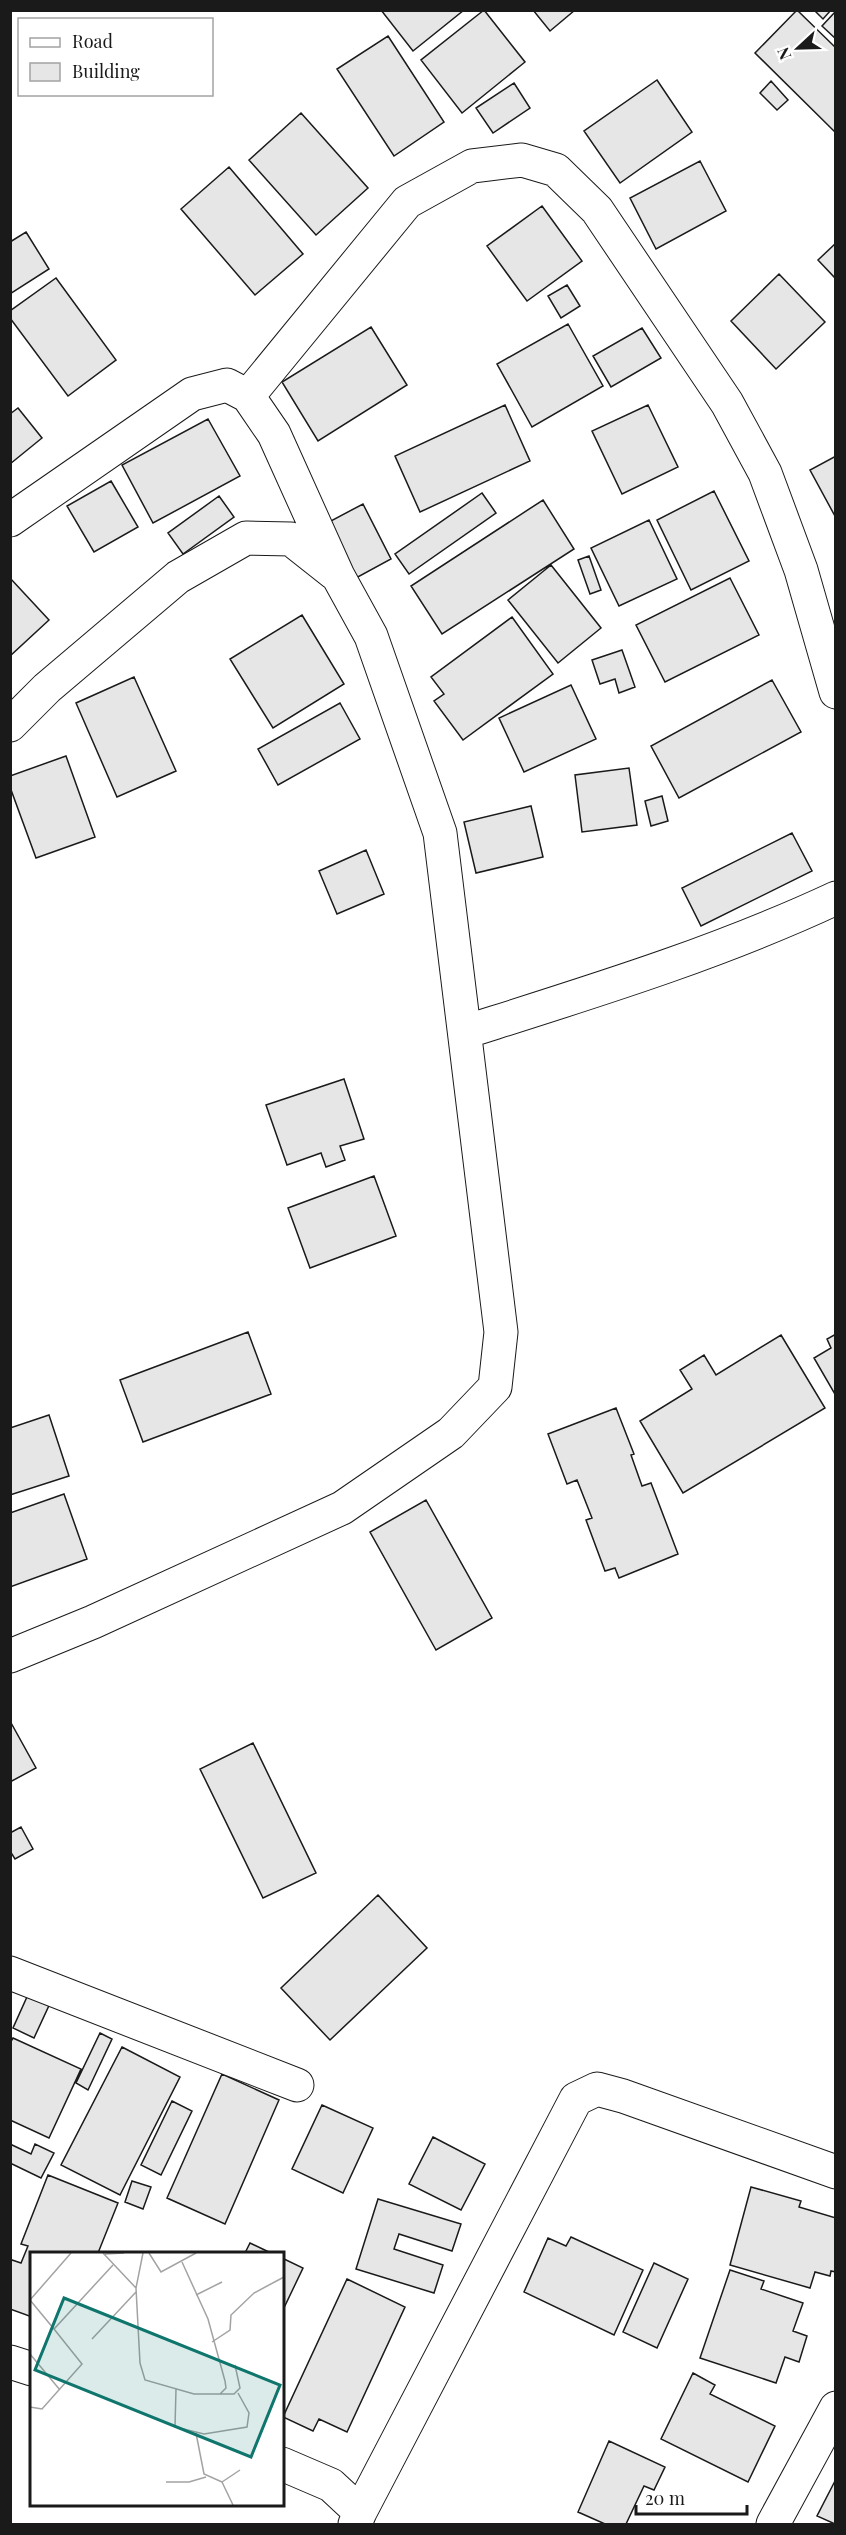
<svg xmlns="http://www.w3.org/2000/svg" width="846" height="2535" font-family="'Playfair Display',serif">
<style>
.building{fill:#e6e6e6;stroke:#1a1a1a;stroke-width:1.5}
.lines{fill:none;stroke-linecap:round;stroke-linejoin:round}
.minor-casing{stroke:#1a1a1a;stroke-width:35}
.minor{stroke:#fff;stroke-width:33}
.inset-road{fill:none;stroke:#a3a3a3;stroke-width:1.5}
.view{fill:#0f766e;fill-opacity:0.15;stroke:#0f766e;stroke-width:3}
.inset-edge{fill:none;stroke:#1a1a1a;stroke-width:3}
</style>
<rect width="100%" height="100%" fill="#fff"/>
<path class="building" d="M 381,10 L 464,10 L 413,51 Z
M 484,10 L 525,62 L 462,113 L 421,60 Z
M 533,10 L 575,10 L 550,31 Z
M 797,10 L 836,48 L 836,133 L 755,53 Z
M 814,10 L 831,10 L 823,19 Z
M 836,11 L 836,39 L 822,26 Z
M 388,36 L 444,122 L 394,156 L 337,69 Z
M 657,80 L 692,132 L 620,183 L 584,131 Z
M 771,81 L 788,100 L 777,110 L 760,93 Z
M 514,83 L 530,108 L 493,133 L 476,108 Z
M 301,113 L 368,188 L 316,235 L 249,160 Z
M 700,161 L 726,211 L 656,249 L 630,198 Z
M 229,167 L 303,254 L 255,295 L 181,209 Z
M 542,206 L 582,261 L 527,301 L 487,246 Z
M 26,232 L 49,269 L 10,294 L 10,242 Z
M 836,243 L 836,279 L 818,260 Z
M 779,274 L 825,322 L 776,369 L 731,321 Z
M 56,278 L 116,360 L 68,396 L 10,318 L 10,311 Z
M 567,285 L 580,306 L 561,318 L 548,296 Z
M 568,324 L 603,386 L 532,427 L 497,364 Z
M 371,327 L 407,385 L 318,441 L 282,382 Z
M 642,328 L 661,358 L 611,387 L 593,356 Z
M 505,405 L 530,461 L 420,512 L 395,456 Z
M 648,405 L 678,467 L 622,494 L 592,431 Z
M 18,408 L 42,438 L 10,464 L 10,414 Z
M 208,419 L 240,476 L 153,523 L 122,465 Z
M 836,456 L 836,518 L 810,470 Z
M 111,481 L 138,527 L 94,552 L 67,506 Z
M 714,491 L 749,561 L 691,590 L 657,520 Z
M 482,493 L 496,513 L 409,574 L 395,554 Z
M 219,496 L 234,517 L 183,554 L 168,533 Z
M 543,500 L 574,549 L 442,634 L 411,586 Z
M 363,504 L 391,559 L 356,578 L 327,523 Z
M 649,520 L 677,579 L 619,606 L 591,548 Z
M 589,556 L 601,590 L 590,594 L 578,560 Z
M 551,565 L 601,628 L 558,663 L 508,600 Z
M 10,578 L 49,620 L 10,656 Z
M 730,578 L 759,635 L 665,682 L 636,625 Z
M 302,615 L 344,684 L 273,728 L 230,659 Z
M 512,617 L 553,674 L 463,740 L 434,701 L 444,694 L 431,677 Z
M 622,650 L 635,687 L 619,693 L 615,679 L 600,684 L 592,660 Z
M 134,677 L 176,771 L 117,797 L 76,703 Z
M 772,680 L 801,732 L 679,798 L 651,746 Z
M 571,685 L 596,739 L 524,772 L 499,718 Z
M 340,703 L 360,739 L 278,785 L 258,749 Z
M 66,756 L 95,837 L 36,858 L 10,787 L 10,776 Z
M 629,768 L 637,825 L 582,832 L 575,775 Z
M 662,796 L 668,821 L 651,826 L 645,801 Z
M 531,806 L 543,857 L 476,873 L 464,822 Z
M 792,833 L 812,871 L 701,926 L 682,888 Z
M 366,850 L 384,894 L 337,914 L 319,871 Z
M 344,1079 L 364,1139 L 340,1146 L 345,1160 L 326,1167 L 321,1153 L 287,1165 L 266,1105 Z
M 374,1176 L 396,1236 L 310,1268 L 288,1208 Z
M 248,1332 L 271,1394 L 143,1442 L 120,1380 Z
M 836,1334 L 836,1396 L 814,1358 L 831,1348 L 827,1339 Z
M 781,1335 L 825,1408 L 683,1493 L 640,1421 L 692,1389 L 680,1370 L 704,1355 L 716,1375 Z
M 616,1408 L 634,1454 L 631,1455 L 642,1486 L 651,1483 L 678,1554 L 619,1578 L 615,1568 L 605,1571 L 586,1520 L 592,1518 L 577,1480 L 567,1484 L 548,1434 Z
M 49,1415 L 69,1476 L 10,1495 L 10,1428 Z
M 64,1494 L 87,1559 L 10,1587 L 10,1513 Z
M 426,1500 L 492,1618 L 436,1650 L 370,1532 Z
M 10,1721 L 36,1768 L 10,1782 Z
M 253,1743 L 316,1873 L 263,1898 L 200,1769 Z
M 21,1827 L 33,1849 L 15,1859 L 10,1851 L 10,1833 Z
M 378,1895 L 427,1948 L 330,2040 L 281,1988 Z
M 31,1988 L 52,1999 L 34,2038 L 13,2028 Z
M 100,2033 L 112,2039 L 88,2090 L 76,2083 Z
M 13,2038 L 81,2069 L 49,2138 L 10,2120 L 10,2043 Z
M 122,2047 L 180,2077 L 120,2195 L 61,2165 Z
M 222,2074 L 279,2100 L 225,2224 L 167,2198 Z
M 172,2101 L 192,2111 L 161,2175 L 141,2165 Z
M 322,2105 L 373,2128 L 343,2193 L 292,2169 Z
M 433,2137 L 485,2164 L 461,2210 L 409,2184 Z
M 10,2144 L 31,2154 L 35,2144 L 54,2153 L 41,2178 L 10,2163 Z
M 48,2175 L 118,2203 L 98,2253 L 32,2253 L 32,2317 L 10,2309 L 10,2263 L 12,2260 L 21,2263 L 28,2246 L 21,2244 Z
M 132,2181 L 151,2187 L 143,2209 L 125,2202 Z
M 751,2187 L 801,2201 L 799,2207 L 836,2218 L 836,2272 L 831,2271 L 830,2276 L 815,2272 L 810,2288 L 730,2265 Z
M 378,2199 L 461,2224 L 452,2251 L 399,2234 L 394,2249 L 443,2265 L 434,2293 L 356,2269 Z
M 571,2237 L 643,2270 L 614,2335 L 524,2292 L 548,2238 L 566,2246 Z
M 250,2243 L 271,2253 L 245,2253 Z
M 282,2258 L 303,2268 L 282,2312 Z
M 654,2263 L 688,2279 L 657,2348 L 623,2332 Z
M 730,2270 L 764,2281 L 761,2289 L 803,2303 L 793,2331 L 807,2336 L 799,2362 L 785,2357 L 776,2383 L 700,2358 Z
M 347,2279 L 405,2307 L 347,2432 L 319,2419 L 313,2431 L 283,2417 Z
M 693,2373 L 715,2385 L 710,2394 L 775,2426 L 748,2482 L 661,2439 Z
M 609,2441 L 665,2467 L 654,2490 L 644,2486 L 626,2524 L 605,2524 L 578,2512 Z
M 836,2479 L 836,2524 L 835,2524 L 817,2516 Z"/>
<g class="lines">
<g class="minor-casing">
<path id="minor" d="M 248,396 L 407,202 L 472,166 L 522,160 L 556,170 L 597,210 L 727,403 L 765,473 L 801,570 L 836,692
M 10,520 L 192,394 L 227,385 L 248,396 L 274,434 L 338,576 L 371,636 L 440,833 L 501,1332 L 495,1387 L 451,1433 L 342,1508 L 93,1622 L 10,1656
M 10,725 L 47,688 L 178,577 L 246,538 L 291,539 L 334,573
M 465,1032 C 591,992 716,954 836,898
M 10,1973 L 297,2085
M 10,2362 L 32,2369
M 282,2464 L 331,2485 L 360,2512 L 355,2524
M 360,2512 L 576,2099 L 597,2089 L 623,2096 L 836,2172
M 773,2524 L 836,2408"/>
</g>
<use href="#minor" class="minor"/>
</g>
<g transform="translate(30 2252)">
<rect width="254" height="254" fill="#fff"/>
<path class="inset-road" d="M 73,1 L 106,36M 113,1 L 106,36 L 110,111 L 115,128 L 164,142 L 204,142 L 210,136 L 205,113M 119,1 L 131,20 L 166,1M 75,2 L 94,1M 152,10 L 178,67 L 195,129 L 196,136 L 190,142M 166,43 L 192,30M 0,48 L 24,77 L 83,13M 0,48 L 41,1M 62,87 L 106,40M 182,90 L 200,78 L 201,63 L 224,41 L 254,25M 0,102 L 30,138M 146,137 L 145,175 L 174,182 L 217,175 L 219,161 L 208,141M 0,155 L 12,157 L 52,112 L 24,77M 166,181 L 174,222 L 192,230M 136,230 L 159,230 L 176,225M 192,230 L 203,253M 192,230 L 210,218"/>
<path class="view" d="M 34,46 L 250,133 L 221,205 L 5,118 Z"/>
<rect width="254" height="254" class="inset-edge"/>
</g>
<rect width="846" height="2535" fill="none" stroke="#1a1a1a" stroke-width="24"/>
<rect x="18" y="18" width="195" height="78" fill="#ffffff" stroke="#a3a3a3" stroke-width="1.5"/>
<rect x="30" y="38" width="30" height="9" fill="#ffffff" stroke="#a3a3a3" stroke-width="1.5"/>
<text x="72" y="48" font-size="18" fill="#1a1a1a">Road</text>
<rect x="30" y="63" width="30" height="18" fill="#e6e6e6" stroke="#a3a3a3" stroke-width="1.5"/>
<text x="72" y="78" font-size="18" fill="#1a1a1a">Building</text>
<g transform="translate(798 48) rotate(248)" stroke="#ffffff" stroke-width="4.5" paint-order="stroke">
<path d="M0-4.5L10 22L0 15L-10 22Z" fill="#1a1a1a"/>
<text y="-9" font-size="16" font-weight="bold" text-anchor="middle" fill="#1a1a1a">N</text>
</g>
<path d="M636 2505v9h111v-9" fill="none" stroke="#1a1a1a" stroke-width="3"/>
<text x="645" y="2505" font-size="18" fill="#1a1a1a" stroke="#ffffff" stroke-width="4.5" paint-order="stroke">20 m</text>
</svg>
